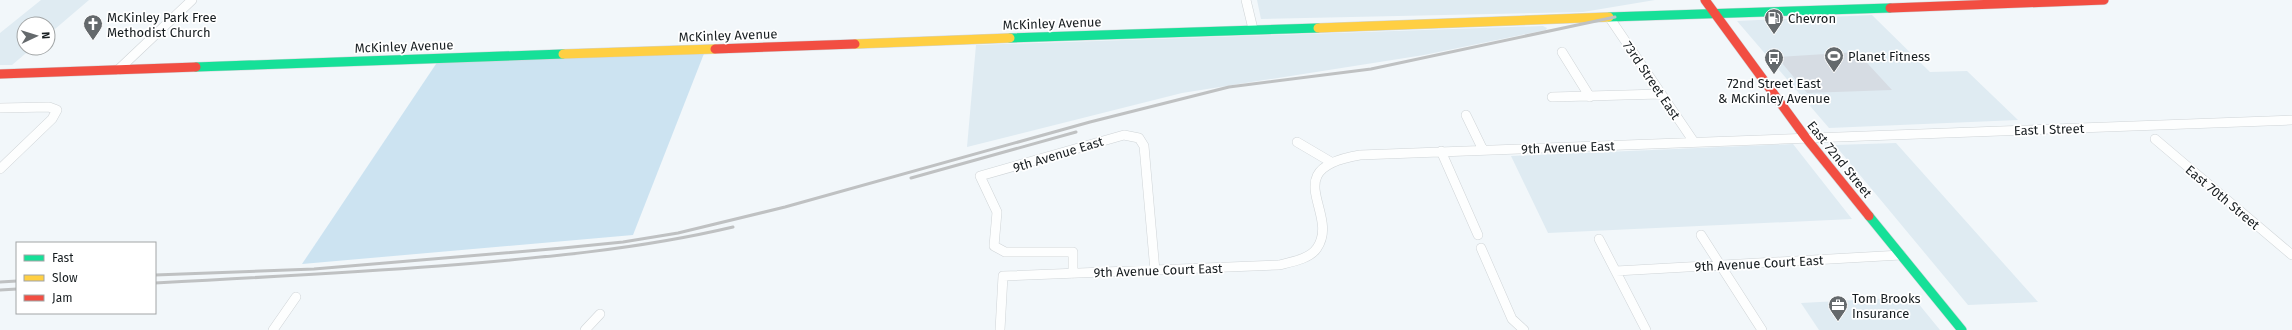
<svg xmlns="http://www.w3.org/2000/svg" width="2292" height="330" font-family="'Fira Sans',sans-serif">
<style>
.built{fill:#dfebf2}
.green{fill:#cce3f1}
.building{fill:#d6dce3}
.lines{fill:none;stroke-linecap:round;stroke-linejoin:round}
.street-casing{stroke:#cfd4d7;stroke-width:10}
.fast-casing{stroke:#cfd4d7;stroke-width:10}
.slow-casing{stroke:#cfd4d7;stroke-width:10}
.jam-casing{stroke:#cfd4d7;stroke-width:10}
.street{stroke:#fdfefe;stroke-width:9}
.fast{stroke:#16e098;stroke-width:9}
.slow{stroke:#ffcf43;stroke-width:9}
.jam{stroke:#f24e42;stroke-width:9}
.rail{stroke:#bfc1c2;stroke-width:3}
.labels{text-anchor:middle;stroke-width:3.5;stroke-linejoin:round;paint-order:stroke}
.poi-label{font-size:13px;fill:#171d20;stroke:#fff;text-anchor:start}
.street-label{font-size:13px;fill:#171d20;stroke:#fff}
</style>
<rect width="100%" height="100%" fill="#f2f7fa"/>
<path class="built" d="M 41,0 L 89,0 L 48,35 L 48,24 L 24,24 L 24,48 L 32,48 L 12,65 L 0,65 L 0,33 Z
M 1257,0 L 1655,0 L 1583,12 L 1261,19 Z
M 1872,15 L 1930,72 L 1967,71 L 2018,120 L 1829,128 L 1737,21 Z
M 1543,26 L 1547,28 L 1546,30 L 1424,55 L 1182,93 L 967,147 L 976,45 Z
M 1896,143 L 2038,302 L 1968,305 L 1835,145 Z
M 1793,144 L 1852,219 L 1548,233 L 1511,156 Z
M 1913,297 L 1940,330 L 1819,330 L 1801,303 Z"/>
<path class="green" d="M 705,51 L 633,235 L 302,264 L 438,61 Z"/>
<path class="building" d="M 1857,52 L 1892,90 L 1807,93 L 1777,57 Z"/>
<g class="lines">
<g class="street-casing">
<path id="street" d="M 1246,0 L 1253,29
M 1609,17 L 1694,142
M 1562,52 L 1590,97
M 118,70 L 192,0
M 1552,97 L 1661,94
M 0,108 L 49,107 L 57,110 L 52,119 L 0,169
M 1466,115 L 1483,150
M 2155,139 L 2292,255
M 1297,142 L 1331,162
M 1441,151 L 1478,235
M 1701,235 L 1762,330
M 1599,239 L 1646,330
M 1481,248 L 1512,319 L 1524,330
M 1616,271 L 1901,255
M 1073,274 L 1073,252 L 1005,252 L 994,246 L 997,212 L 980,176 L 1124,135 L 1139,138 L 1144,146 L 1155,271
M 273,330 L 296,297
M 585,330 L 600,314
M 1000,330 L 1003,276 L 1279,265 C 1291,262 1310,259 1317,248 C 1341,213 1275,169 1360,155 L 2292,120"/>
</g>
<g class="fast-casing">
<path id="fast" d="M 1609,17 L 1890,8
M 1010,38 L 1318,28
M 196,67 L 563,54
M 1869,216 L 1962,330"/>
</g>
<g class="slow-casing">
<path id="slow" d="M 1318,28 L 1609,17
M 855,44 L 1010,38
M 563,54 L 715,49"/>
</g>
<g class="jam-casing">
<path id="jam" d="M 1705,0 L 1806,138 L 1869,216
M 1890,8 L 2104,0
M 715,49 L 855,44
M 0,74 L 196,67"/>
</g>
<use href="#street" class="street"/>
<use href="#fast" class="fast"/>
<use href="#slow" class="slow"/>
<use href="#jam" class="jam"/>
<path class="rail" d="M 911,178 L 1076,132
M 155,275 L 314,269 L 563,248 L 623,242 L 678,233 L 785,207 L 1090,122 L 1229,87 L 1371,69 L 1615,17
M 0,282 L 17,281
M 155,283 C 250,278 344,273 439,266 C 538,258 636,250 733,227
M 0,290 L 17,289"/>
</g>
<defs>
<g id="fuel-pin" transform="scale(1)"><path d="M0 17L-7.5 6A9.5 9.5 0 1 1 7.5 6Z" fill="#64696c" stroke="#fff"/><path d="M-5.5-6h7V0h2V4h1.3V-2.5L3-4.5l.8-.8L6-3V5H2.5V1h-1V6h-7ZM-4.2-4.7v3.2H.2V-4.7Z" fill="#fff"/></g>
<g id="church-pin" transform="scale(1)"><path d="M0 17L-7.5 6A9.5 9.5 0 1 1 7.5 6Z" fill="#64696c" stroke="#fff"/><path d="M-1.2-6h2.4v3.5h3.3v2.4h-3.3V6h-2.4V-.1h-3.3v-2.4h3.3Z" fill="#fff"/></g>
<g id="stadium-pin" transform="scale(1)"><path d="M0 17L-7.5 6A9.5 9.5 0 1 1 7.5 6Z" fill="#64696c" stroke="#fff"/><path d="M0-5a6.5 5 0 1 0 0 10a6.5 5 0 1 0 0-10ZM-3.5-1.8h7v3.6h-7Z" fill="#fff"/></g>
<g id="bus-pin" transform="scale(1)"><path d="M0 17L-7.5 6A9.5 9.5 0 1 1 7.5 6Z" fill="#64696c" stroke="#fff"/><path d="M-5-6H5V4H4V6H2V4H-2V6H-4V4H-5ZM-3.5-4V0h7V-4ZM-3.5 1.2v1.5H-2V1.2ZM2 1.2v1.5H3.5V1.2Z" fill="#fff"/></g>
<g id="office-pin" transform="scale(1)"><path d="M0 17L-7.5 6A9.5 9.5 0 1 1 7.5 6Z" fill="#64696c" stroke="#fff"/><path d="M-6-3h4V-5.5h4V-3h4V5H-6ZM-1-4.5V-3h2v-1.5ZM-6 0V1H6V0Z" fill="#fff"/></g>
</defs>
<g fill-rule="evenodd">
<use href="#fuel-pin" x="1774" y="18"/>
<use href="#church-pin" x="93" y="24"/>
<use href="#stadium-pin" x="1834" y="56"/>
<use href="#bus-pin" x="1774" y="58"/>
<use href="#office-pin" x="1838" y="305"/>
</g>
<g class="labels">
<g class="poi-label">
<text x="107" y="22">McKinley Park Free<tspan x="107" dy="15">Methodist Church</tspan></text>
<text x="1788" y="23">Chevron</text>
<text x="1848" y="61">Planet Fitness</text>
<text x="1774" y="88" text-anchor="middle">72nd Street East<tspan x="1774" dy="15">&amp; McKinley Avenue</tspan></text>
<text x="1852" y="303">Tom Brooks<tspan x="1852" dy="15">Insurance</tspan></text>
</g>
<g class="street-label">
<text transform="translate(1052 23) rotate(-2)" y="5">McKinley Avenue</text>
<text transform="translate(728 35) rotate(-2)" y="5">McKinley Avenue</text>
<text transform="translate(404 46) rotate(-2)" y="5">McKinley Avenue</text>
<text transform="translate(1652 80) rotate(56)" y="5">73rd Street East</text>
<text transform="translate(2049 129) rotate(-2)" y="5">East I Street</text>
<text transform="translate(1568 147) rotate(-2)" y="5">9th Avenue East</text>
<text transform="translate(1058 154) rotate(-17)" y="5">9th Avenue East</text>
<text transform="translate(1840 159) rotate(51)" y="5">East 72nd Street</text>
<text transform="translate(2223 197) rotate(40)" y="5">East 70th Street</text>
<text transform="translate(1759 263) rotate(-3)" y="5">9th Avenue Court East</text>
<text transform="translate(1158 270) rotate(-2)" y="5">9th Avenue Court East</text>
</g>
</g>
<rect x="16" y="242" width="140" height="72" fill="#ffffff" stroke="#a2a5a6"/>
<rect x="24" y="255" width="20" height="6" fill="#16e098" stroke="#a2a5a6"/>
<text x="52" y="262" font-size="12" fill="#171d20">Fast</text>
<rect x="24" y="275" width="20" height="6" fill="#ffcf43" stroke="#a2a5a6"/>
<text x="52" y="282" font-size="12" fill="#171d20">Slow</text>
<rect x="24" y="295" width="20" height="6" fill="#f24e42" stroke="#a2a5a6"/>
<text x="52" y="302" font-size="12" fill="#171d20">Jam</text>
<g transform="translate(36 36) rotate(86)"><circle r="19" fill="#ffffff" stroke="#a2a5a6"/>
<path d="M0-3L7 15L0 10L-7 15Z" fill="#64696c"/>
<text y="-6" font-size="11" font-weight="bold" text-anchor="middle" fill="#171d20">N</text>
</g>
</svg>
